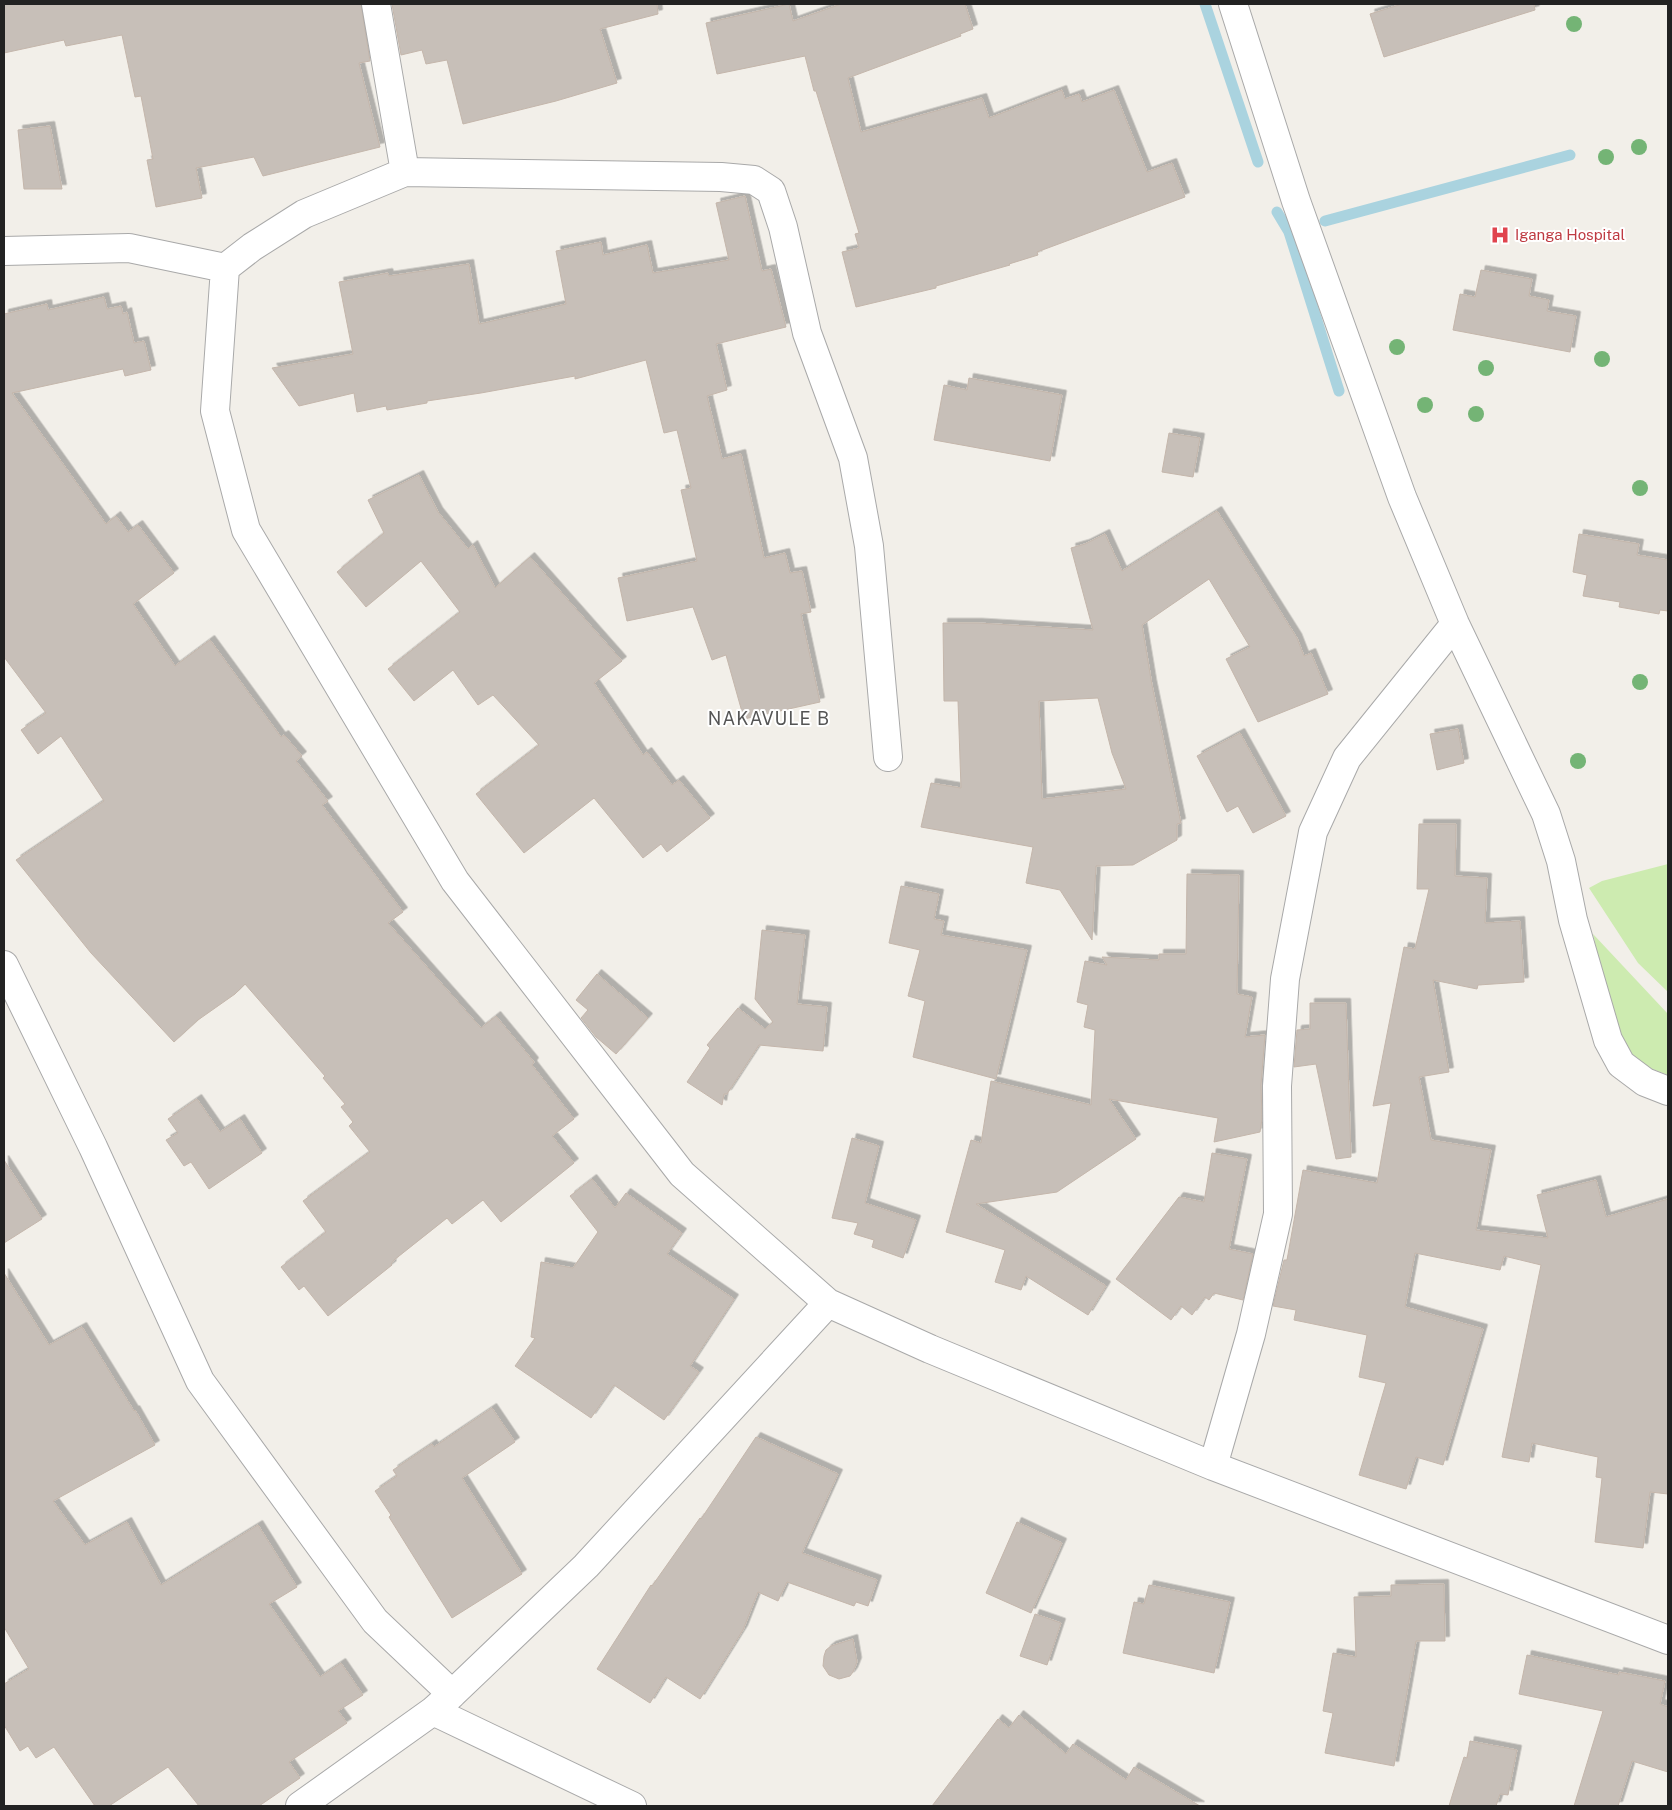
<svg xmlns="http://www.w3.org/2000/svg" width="1672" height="1810" font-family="'Public Sans',sans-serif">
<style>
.grass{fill:#cdebb0}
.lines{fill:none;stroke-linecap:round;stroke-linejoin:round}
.stream{stroke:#aad3df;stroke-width:11}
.building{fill:#c7bfb8;stroke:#c4b6ab;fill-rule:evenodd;filter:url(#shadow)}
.street-casing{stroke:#a9a9a9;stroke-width:30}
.street{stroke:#fff;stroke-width:28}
.tree{fill:#74b475}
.labels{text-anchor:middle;stroke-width:4;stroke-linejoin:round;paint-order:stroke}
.health-label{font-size:15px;fill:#be3a42;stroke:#fff;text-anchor:start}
.quarter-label{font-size:18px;letter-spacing:1px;fill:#555;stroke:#fff}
</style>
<defs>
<filter id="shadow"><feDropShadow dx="4.5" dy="-4.5" stdDeviation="0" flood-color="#0004"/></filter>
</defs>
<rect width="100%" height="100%" fill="#f2efe9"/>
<path class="grass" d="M 1668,864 L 1668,992 L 1638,963 L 1589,888 L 1602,881 Z
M 1593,934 L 1668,1014 L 1668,1075 L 1642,1065 L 1618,1041 Z"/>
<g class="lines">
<path class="stream" d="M 1205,4 L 1258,162
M 1277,212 L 1289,232 L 1339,391
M 1325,221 L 1570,155"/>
</g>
<path class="building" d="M 4,4 L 361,4 L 370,61 L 359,63 L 380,147 L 263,176 L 254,157 L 196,168 L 202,198 L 156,207 L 147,160 L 153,159 L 141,96 L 135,97 L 122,35 L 66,46 L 64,40 L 4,53 Z
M 392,4 L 657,4 L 658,14 L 600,29 L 617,83 L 556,101 L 463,124 L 447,60 L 426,64 L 422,50 L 401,55 Z
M 789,4 L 793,21 L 841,4 L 965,4 L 973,29 L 960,34 L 961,36 L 848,78 L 861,132 L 982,98 L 989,118 L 1062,90 L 1065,99 L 1079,94 L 1082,102 L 1114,90 L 1147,172 L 1172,163 L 1185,197 L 1037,252 L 1038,255 L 1009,264 L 1010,265 L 936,286 L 936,288 L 856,307 L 842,252 L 859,248 L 855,234 L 859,233 L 816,91 L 814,91 L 805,56 L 717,74 L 706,23 Z
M 1402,4 L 1534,4 L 1535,10 L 1384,57 L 1370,14 Z
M 50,126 L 62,189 L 24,189 L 18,130 Z
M 745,196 L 762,271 L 771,269 L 786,327 L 716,344 L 727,390 L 707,396 L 722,459 L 741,454 L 764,558 L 785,553 L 790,573 L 802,571 L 811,612 L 801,614 L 820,702 L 744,719 L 726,655 L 712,660 L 693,607 L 627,621 L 618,578 L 697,561 L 681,490 L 691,488 L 677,430 L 664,433 L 646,360 L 575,379 L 575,376 L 481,393 L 427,401 L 427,403 L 387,410 L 386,406 L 357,412 L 354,393 L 299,406 L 272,368 L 353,354 L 339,282 L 388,273 L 389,276 L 469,264 L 479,324 L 566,304 L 556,251 L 601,242 L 603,255 L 647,245 L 653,273 L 729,260 L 716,203 Z
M 1481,270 L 1532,279 L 1529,296 L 1549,300 L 1547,311 L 1576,316 L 1570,352 L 1453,330 L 1460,294 L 1475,297 Z
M 104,297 L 107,309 L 121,306 L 123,314 L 127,312 L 134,343 L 144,341 L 151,370 L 125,376 L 123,369 L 12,393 L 106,524 L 116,516 L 128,532 L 138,525 L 174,573 L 133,604 L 175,666 L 210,640 L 281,737 L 284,735 L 302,756 L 296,761 L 328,801 L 322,805 L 403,912 L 388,923 L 481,1028 L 496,1016 L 534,1062 L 532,1065 L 574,1119 L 552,1136 L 574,1163 L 501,1222 L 483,1200 L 452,1224 L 447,1218 L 394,1260 L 391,1264 L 392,1265 L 328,1316 L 304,1286 L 299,1290 L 281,1267 L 326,1232 L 303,1201 L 370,1152 L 349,1126 L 353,1122 L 341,1107 L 345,1104 L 323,1078 L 325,1076 L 245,984 L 235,994 L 198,1020 L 174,1042 L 91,953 L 16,860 L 104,801 L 61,736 L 38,754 L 21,730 L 46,713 L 4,657 L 4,314 L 47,304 L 48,310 Z
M 969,378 L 1062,395 L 1050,461 L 934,440 L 944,385 L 967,390 Z
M 1169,433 L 1200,438 L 1193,477 L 1162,472 Z
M 419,475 L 438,512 L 468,549 L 473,545 L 495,588 L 530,557 L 622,661 L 594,683 L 643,755 L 647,752 L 672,785 L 679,780 L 710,818 L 667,852 L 661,844 L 643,858 L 594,798 L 524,853 L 476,794 L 539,745 L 493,695 L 478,705 L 453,670 L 414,701 L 388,669 L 460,612 L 421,561 L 366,607 L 337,572 L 384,533 L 368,500 Z
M 1217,511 L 1297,638 L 1304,656 L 1311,653 L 1328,694 L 1258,722 L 1226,659 L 1250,647 L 1209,579 L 1142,625 L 1152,685 L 1181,823 L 1177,824 L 1177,840 L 1133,865 L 1096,866 L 1092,940 L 1060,890 L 1026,883 L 1033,847 L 921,827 L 931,783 L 961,788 L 958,701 L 944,701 L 943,623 L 978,623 L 1093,630 L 1071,548 L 1085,544 L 1105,534 L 1122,571 ZM 1098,698 L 1112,753 L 1126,789 L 1042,799 L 1039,701 Z
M 1579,534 L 1639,544 L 1637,555 L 1668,560 L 1668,611 L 1660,610 L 1659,614 L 1619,607 L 1620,602 L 1583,596 L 1587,575 L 1573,572 Z
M 1458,729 L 1464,763 L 1437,770 L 1430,734 Z
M 1240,733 L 1286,816 L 1253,833 L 1238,806 L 1227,812 L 1197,756 Z
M 1419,824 L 1456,824 L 1455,876 L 1487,878 L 1485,923 L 1520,921 L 1524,982 L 1478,985 L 1477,989 L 1433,980 L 1449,1072 L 1419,1077 L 1431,1140 L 1491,1150 L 1476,1230 L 1548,1238 L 1537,1195 L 1596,1180 L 1606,1217 L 1668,1199 L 1668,1494 L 1650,1492 L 1643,1548 L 1595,1542 L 1602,1478 L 1596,1477 L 1598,1457 L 1532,1443 L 1529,1462 L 1502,1457 L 1541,1265 L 1504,1256 L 1500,1270 L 1415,1253 L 1405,1307 L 1483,1329 L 1443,1465 L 1416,1457 L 1406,1489 L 1359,1475 L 1386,1383 L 1359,1377 L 1367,1335 L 1294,1320 L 1296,1310 L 1273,1306 L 1284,1260 L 1287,1260 L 1303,1170 L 1377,1183 L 1391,1103 L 1373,1106 L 1404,947 L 1415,949 L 1429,889 L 1417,889 Z
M 1187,874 L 1239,875 L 1237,994 L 1252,997 L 1245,1037 L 1265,1035 L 1261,1085 L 1262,1119 L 1260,1132 L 1214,1142 L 1218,1118 L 1109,1099 L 1136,1139 L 1057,1192 L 976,1204 L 1106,1286 L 1088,1315 L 1026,1276 L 1021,1290 L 995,1282 L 1005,1250 L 946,1232 L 971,1140 L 981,1143 L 991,1081 L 1091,1105 L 1095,1030 L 1084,1027 L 1088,1005 L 1077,1002 L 1085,961 L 1107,965 L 1102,957 L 1159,960 L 1159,954 L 1186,954 Z
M 901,886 L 939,894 L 934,919 L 944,921 L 941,935 L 1027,950 L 996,1079 L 913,1057 L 925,1001 L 908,996 L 920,950 L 889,943 Z
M 762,930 L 805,935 L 797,1004 L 827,1007 L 823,1051 L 759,1045 L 727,1094 L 724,1094 L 722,1105 L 687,1082 L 710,1048 L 707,1045 L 738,1008 L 765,1029 L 773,1022 L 755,999 Z
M 597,974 L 648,1018 L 616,1054 L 596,1037 L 581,1018 L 588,1010 L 576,1000 Z
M 1310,1003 L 1346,1003 L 1351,1157 L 1336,1159 L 1316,1064 L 1294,1067 L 1297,1030 L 1310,1029 Z
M 197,1099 L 220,1132 L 240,1119 L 262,1153 L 209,1189 L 191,1162 L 184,1166 L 166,1140 L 178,1133 L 168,1119 Z
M 852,1138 L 879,1146 L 865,1203 L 916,1220 L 903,1258 L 872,1247 L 874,1240 L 854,1234 L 858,1223 L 832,1218 Z
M 1212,1153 L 1247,1159 L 1229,1249 L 1253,1254 L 1243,1300 L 1214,1293 L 1209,1300 L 1205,1297 L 1192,1315 L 1181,1306 L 1171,1320 L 1116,1279 L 1179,1197 L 1204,1202 Z
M 4,1160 L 42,1219 L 4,1243 Z
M 592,1179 L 615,1208 L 626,1193 L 682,1233 L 667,1254 L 734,1299 L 690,1366 L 699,1372 L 664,1420 L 614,1385 L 591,1418 L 515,1366 L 535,1338 L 531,1337 L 541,1262 L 573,1268 L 598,1232 L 570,1196 Z
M 4,1273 L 49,1345 L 82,1327 L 134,1411 L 135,1410 L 155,1445 L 53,1501 L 85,1545 L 127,1522 L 161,1585 L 258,1525 L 297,1587 L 269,1604 L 320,1677 L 341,1663 L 363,1695 L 338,1711 L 347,1723 L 289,1762 L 300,1778 L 259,1806 L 199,1806 L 168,1767 L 109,1806 L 95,1806 L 54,1747 L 36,1758 L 28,1746 L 20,1751 L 4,1725 L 4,1684 L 29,1669 L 4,1627 Z
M 492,1408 L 515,1442 L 462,1478 L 522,1574 L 452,1618 L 389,1517 L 391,1515 L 375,1491 L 397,1476 L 393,1470 L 432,1444 L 434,1447 Z
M 756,1437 L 838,1474 L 802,1553 L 877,1580 L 868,1606 L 856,1602 L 854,1606 L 787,1582 L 778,1601 L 758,1592 L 743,1630 L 700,1699 L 666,1677 L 650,1703 L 597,1669 L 651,1585 L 652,1586 L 700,1518 L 701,1519 Z
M 1017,1522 L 1062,1543 L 1031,1613 L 986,1593 Z
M 1444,1584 L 1445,1641 L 1416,1641 L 1394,1766 L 1325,1753 L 1333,1713 L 1323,1711 L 1333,1653 L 1356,1657 L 1354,1597 L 1391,1596 L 1391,1585 Z
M 1149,1585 L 1230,1602 L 1214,1673 L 1123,1653 L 1134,1602 L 1144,1604 Z
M 1035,1614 L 1061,1623 L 1047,1665 L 1020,1656 Z
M 853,1639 L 857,1662 L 853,1672 L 850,1676 L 839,1679 L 829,1675 L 823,1666 L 824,1656 L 826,1650 L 831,1646 Z
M 1527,1655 L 1619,1675 L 1619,1672 L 1665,1681 L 1660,1704 L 1668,1707 L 1668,1772 L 1632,1761 L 1618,1806 L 1574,1806 L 1603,1711 L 1519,1694 Z
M 1019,1715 L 1066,1754 L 1073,1744 L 1126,1780 L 1134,1767 L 1200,1806 L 932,1806 L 998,1719 L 1009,1728 Z
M 1470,1741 L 1517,1750 L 1508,1795 L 1500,1794 L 1496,1806 L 1449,1806 L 1464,1757 L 1467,1758 Z"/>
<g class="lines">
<g class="street-casing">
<path id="street" d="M 376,4 L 405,172
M 1233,4 L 1296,201 L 1402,497 L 1455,624 L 1546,814 L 1561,861 L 1573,920 L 1608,1040 L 1621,1064 L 1645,1082 L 1668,1091
M 4,251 L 129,248 L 225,268
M 888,757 L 869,546 L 853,458 L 807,333 L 783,227 L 771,191 L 754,180 L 721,177 L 405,172 L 304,214 L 252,247 L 225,268 L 215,411 L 246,530 L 455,881 L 682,1174 L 828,1303 L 930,1349 L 1213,1466 L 1668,1640
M 4,965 L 93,1147 L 200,1381 L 375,1621 L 452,1694
M 1213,1466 L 1251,1334 L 1278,1214 L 1277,1086 L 1285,979 L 1313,832 L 1347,758 L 1455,624
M 433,1711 L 632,1806
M 300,1806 L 433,1711 L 452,1694 L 586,1566 L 828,1303"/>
</g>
<use href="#street" class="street"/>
</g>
<g class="tree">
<circle cx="1574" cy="24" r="8"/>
<circle cx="1639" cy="147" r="8"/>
<circle cx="1606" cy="157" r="8"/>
<circle cx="1397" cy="347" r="8"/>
<circle cx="1602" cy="359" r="8"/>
<circle cx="1486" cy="368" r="8"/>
<circle cx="1425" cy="405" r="8"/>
<circle cx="1476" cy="414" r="8"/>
<circle cx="1640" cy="488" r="8"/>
<circle cx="1640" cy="682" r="8"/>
<circle cx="1578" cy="761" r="8"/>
</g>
<defs>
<g id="hospital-bare" transform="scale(1.5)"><path d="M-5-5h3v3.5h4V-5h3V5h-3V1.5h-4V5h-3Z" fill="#e0444e" stroke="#fff" stroke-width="2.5" paint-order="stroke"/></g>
</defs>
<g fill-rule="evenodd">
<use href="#hospital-bare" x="1500" y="235"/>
</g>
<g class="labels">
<g class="health-label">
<text x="1515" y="240">Iganga Hospital</text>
</g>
<g class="quarter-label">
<text x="769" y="725">NAKAVULE B</text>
</g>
</g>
<rect width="1672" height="1810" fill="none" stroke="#222222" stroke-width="10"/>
</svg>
